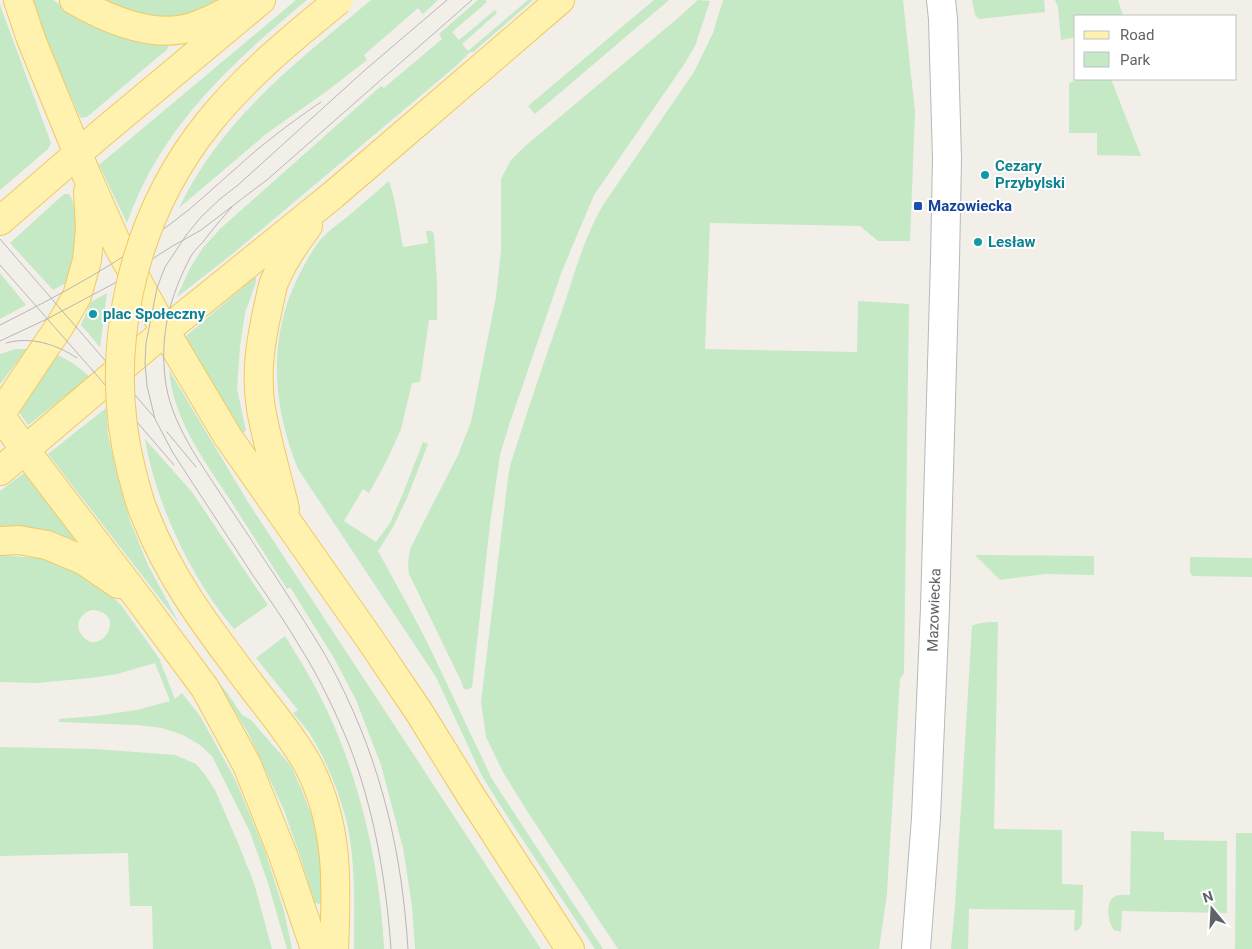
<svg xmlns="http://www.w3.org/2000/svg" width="1252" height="949" font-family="Roboto,sans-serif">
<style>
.green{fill:#c5e8c5;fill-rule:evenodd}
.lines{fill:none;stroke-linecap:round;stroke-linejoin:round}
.minor-casing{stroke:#b5b8bc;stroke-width:30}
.major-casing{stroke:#f2c960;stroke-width:30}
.minor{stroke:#fff;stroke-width:28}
.major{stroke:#fff2af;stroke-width:28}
.tram{stroke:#b6b7b8;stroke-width:1}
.major-bridge-casing{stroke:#f2c960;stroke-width:30;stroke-linecap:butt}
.major-bridge{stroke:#fff2af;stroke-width:28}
.culture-dot{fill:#0f9aa8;stroke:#fff;stroke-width:2}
.transit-dot{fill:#1a4fb4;stroke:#fff;stroke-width:2}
.labels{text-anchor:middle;stroke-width:4;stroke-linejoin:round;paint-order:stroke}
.culture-label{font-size:15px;font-weight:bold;fill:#0d838f;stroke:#fff;text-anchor:start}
.transit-label{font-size:15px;font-weight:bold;fill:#164399;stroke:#fff;text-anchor:start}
.street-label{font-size:15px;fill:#5f6368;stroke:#fff}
</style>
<rect width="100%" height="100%" fill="#f1efe8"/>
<path class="green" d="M 34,0 L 53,0 L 70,11 L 168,43 C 170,50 163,53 158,57 L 87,117 L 81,118 L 79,115 L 46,39 L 33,5 Z
M 97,0 L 227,0 L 192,17 L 149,17 Z
M 296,0 L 307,0 C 231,63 160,128 127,223 L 99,165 Z
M 371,0 L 438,0 L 423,14 L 418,8 L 364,55 L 367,60 L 327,91 L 266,134 L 179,208 C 222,118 297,62 371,0 Z
M 478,0 L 485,0 L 487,2 L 452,32 L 459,40 L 495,10 L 497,13 L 462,44 L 468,51 L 528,0 L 533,0 L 473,52 L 470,52 L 456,66 L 231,255 L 177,297 L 189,270 L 202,249 L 220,229 L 381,86 L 384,88 L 442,39 L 439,34 Z
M 654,0 L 669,0 L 535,114 L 528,106 Z
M 698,0 L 710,1 L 695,46 L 685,63 L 594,195 L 562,271 L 509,425 L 500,455 L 490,524 L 472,687 L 467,690 L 463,688 L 462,683 L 409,574 L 408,566 L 409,555 L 411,547 L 458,455 L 471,422 L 496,297 L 501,251 L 501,179 L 511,160 L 524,147 L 678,18 Z
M 723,0 L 903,0 L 915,112 L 910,241 L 878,241 L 860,226 L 710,223 L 705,349 L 857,352 L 858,301 L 909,304 L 904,673 L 900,679 L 887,893 L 879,949 L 618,949 L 527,811 L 503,772 L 486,737 L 481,702 L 508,478 L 510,466 C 527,412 545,358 564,305 C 575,271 585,236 603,205 L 694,72 L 713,33 Z
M 972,0 L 1044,0 L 1045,12 L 979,19 L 975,15 Z
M 1053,0 L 1118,0 L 1123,16 L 1076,16 L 1076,37 L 1061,40 L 1058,7 L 1055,0 Z
M 0,5 L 51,143 L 48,149 L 0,190 Z
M 1080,79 L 1111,79 L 1141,156 L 1097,155 L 1097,133 L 1069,133 L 1069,83 Z
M 389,181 L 394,198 L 403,247 L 428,243 L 426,231 L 432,231 L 434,234 L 437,283 L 437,320 L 429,320 L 420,382 L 412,383 L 401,429 L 386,462 L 369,493 L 363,489 L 344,521 L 376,542 L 390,523 L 402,496 L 423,442 L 428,444 L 407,498 L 393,527 L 378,551 L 413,615 L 429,646 L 492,779 L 603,949 L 595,949 L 509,819 L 482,776 L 436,677 L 298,469 C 272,404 267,337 300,273 C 307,260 314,246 325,235 C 331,229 339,223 346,218 C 360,206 375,193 389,181 Z
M 64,194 L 69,194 C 78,206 76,242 74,256 C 72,265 69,274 66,283 L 53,290 L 10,243 Z
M 0,273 L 26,305 L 0,319 Z
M 254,278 L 256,278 L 256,282 L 245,313 L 240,346 L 237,389 L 246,431 L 243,433 L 185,337 Z
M 107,293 L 100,347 L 81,325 L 91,302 Z
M 16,349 L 27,349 L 0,384 L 0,354 Z
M 57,355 C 70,360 80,368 90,377 L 28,425 L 17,409 Z
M 169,370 L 248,502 L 541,949 L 415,949 L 412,906 L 403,848 L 381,765 L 356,700 L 334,658 L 290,587 L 287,589 C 268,559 248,528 229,498 C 203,459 173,418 169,370 Z
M 106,408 L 108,435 L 118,478 L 130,521 L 148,565 L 179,623 L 48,454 Z
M 145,439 L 192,492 L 268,605 L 234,629 C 191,578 156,504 145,439 Z
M 24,473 L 76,541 L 75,542 L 0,529 L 0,491 Z
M 0,555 L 49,559 L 70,568 L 104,589 L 121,605 L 161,661 L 160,661 L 175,699 L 182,693 L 200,716 L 235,779 L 265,851 L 284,911 L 292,949 L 287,949 L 268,883 L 250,832 L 212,756 L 200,745 L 183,735 L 162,728 L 137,725 L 59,722 L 59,719 L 95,716 L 137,710 L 170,701 L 155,663 L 117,674 L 91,678 L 36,683 L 0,682 ZM 92,610 C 130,612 99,661 81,634 C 74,624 81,613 92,610 Z
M 975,555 L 1094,556 L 1094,575 L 1045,574 L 1000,580 Z
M 1190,557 L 1252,558 L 1252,577 L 1193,576 L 1190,573 Z
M 998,622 L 994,829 L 1062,830 L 1062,884 L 1083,885 L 1082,925 L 1078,930 L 1074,931 L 1075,910 L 969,909 L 968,949 L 951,949 L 955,906 L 972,626 C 980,622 989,622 998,622 Z
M 285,636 C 302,663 318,690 331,719 C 362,788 381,874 384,949 L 354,949 C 354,907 356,864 347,823 C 339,792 327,761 310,734 C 305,727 299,720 293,713 L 298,710 L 256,658 Z
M 209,670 L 228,694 L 242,715 L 251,720 L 291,766 L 303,793 L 312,817 L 318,841 L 321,865 L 322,902 L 319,904 L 314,902 L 301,859 L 284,810 L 248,733 Z
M 0,747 L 95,749 L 175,755 L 196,764 L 206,776 L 215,790 L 238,843 L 254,883 L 272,949 L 153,949 L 152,906 L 130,906 L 128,853 L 0,856 Z
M 1131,831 L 1164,832 L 1164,840 L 1227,841 L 1227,913 L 1122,911 L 1121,932 L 1114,930 C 1108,923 1105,902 1114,897 C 1119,894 1125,895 1130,895 Z
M 1236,833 L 1252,833 L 1252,949 L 1235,949 Z"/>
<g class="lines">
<g class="minor-casing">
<path id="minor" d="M 916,949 L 926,818 L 935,608 L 945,260 L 947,159 L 943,19 L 941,0"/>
</g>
<g class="major-casing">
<path id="major" d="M 18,0 L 31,39 L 87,176 L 118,246 L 165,331 L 228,437 L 369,638 L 419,712 L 471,796 L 570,949
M 74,0 C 107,19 154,39 192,27 C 208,22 223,14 237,6
M 88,192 L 90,229 L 87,260 L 77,296 L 61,324 L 0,415 L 25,450 L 142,603 L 205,688 L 247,765 L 283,855 L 315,949
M 0,221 L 98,136 L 261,0
M 0,471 L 165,331 L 333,195 L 560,0
M 285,509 C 277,476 267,442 261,409 C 255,372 261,339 269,303 C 271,295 272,285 276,278 C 284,259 296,242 308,226
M 0,541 L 19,540 L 47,545 L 83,560 L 118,584
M 247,680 C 267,707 290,733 307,763 C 339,823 337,884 334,949"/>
</g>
<use href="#minor" class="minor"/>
<use href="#major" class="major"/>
<path class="tram" d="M 232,207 C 222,218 212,230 203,242 C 198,247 193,252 190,258 C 170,296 160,334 165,377 C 169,422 202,465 226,502 C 245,530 264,559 283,588 C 302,618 322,647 338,679 C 382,766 402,853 408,949
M 0,239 L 154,417
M 0,265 L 94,372 L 174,465
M 0,325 C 60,295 119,263 173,222 C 195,206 214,187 234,170 C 261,145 290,123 321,102
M 0,341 L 47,319 L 113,284 L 171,247 L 201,230 L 268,179 L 472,0
M 6,343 C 30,336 56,344 77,358
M 167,432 L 196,467
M 391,949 C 386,879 374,808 348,742 C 334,709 319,677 300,647 C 286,623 270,600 254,577 C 227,536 200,494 173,453 L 155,419 L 147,386 L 145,363 L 146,343 L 157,288 L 165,267 L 187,234 L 201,217 L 220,199 L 238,185 L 365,70 L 447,0"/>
<g class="major-bridge-casing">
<path id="major-bridge" d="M 247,680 C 207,627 169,577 145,515 C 139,502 136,487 132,473 C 101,353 131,219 209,122 C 246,76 293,37 339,0"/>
</g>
<use href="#major-bridge" class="major-bridge"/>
</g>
<g class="culture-dot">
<circle cx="985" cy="175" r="5"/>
<circle cx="978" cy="242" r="5"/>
<circle cx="93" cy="314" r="5"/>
</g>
<rect class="transit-dot" x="913" y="201" width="10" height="10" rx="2.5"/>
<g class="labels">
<g class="culture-label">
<text x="995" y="171">Cezary<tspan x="995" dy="17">Przybylski</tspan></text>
<text x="988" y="247">Lesław</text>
<text x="103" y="319">plac Społeczny</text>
</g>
<g class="transit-label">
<text x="928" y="211">Mazowiecka</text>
</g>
<g class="street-label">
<text transform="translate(934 610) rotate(-88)" y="5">Mazowiecka</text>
</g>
</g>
<rect x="1074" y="15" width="162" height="65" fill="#ffffff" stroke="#bfc1c3"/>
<rect x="1084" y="31" width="25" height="8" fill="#fff2af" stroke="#bfc1c3"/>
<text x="1120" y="40" font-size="15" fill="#5f6368">Road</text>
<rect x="1084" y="52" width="25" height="15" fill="#c5e8c5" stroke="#bfc1c3"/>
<text x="1120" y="65" font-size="15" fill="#5f6368">Park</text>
<g transform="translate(1212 909) rotate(342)" stroke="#ffffff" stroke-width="4" paint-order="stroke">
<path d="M0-4L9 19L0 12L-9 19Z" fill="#5f6368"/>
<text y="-8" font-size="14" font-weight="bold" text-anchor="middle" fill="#5f6368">N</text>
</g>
</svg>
